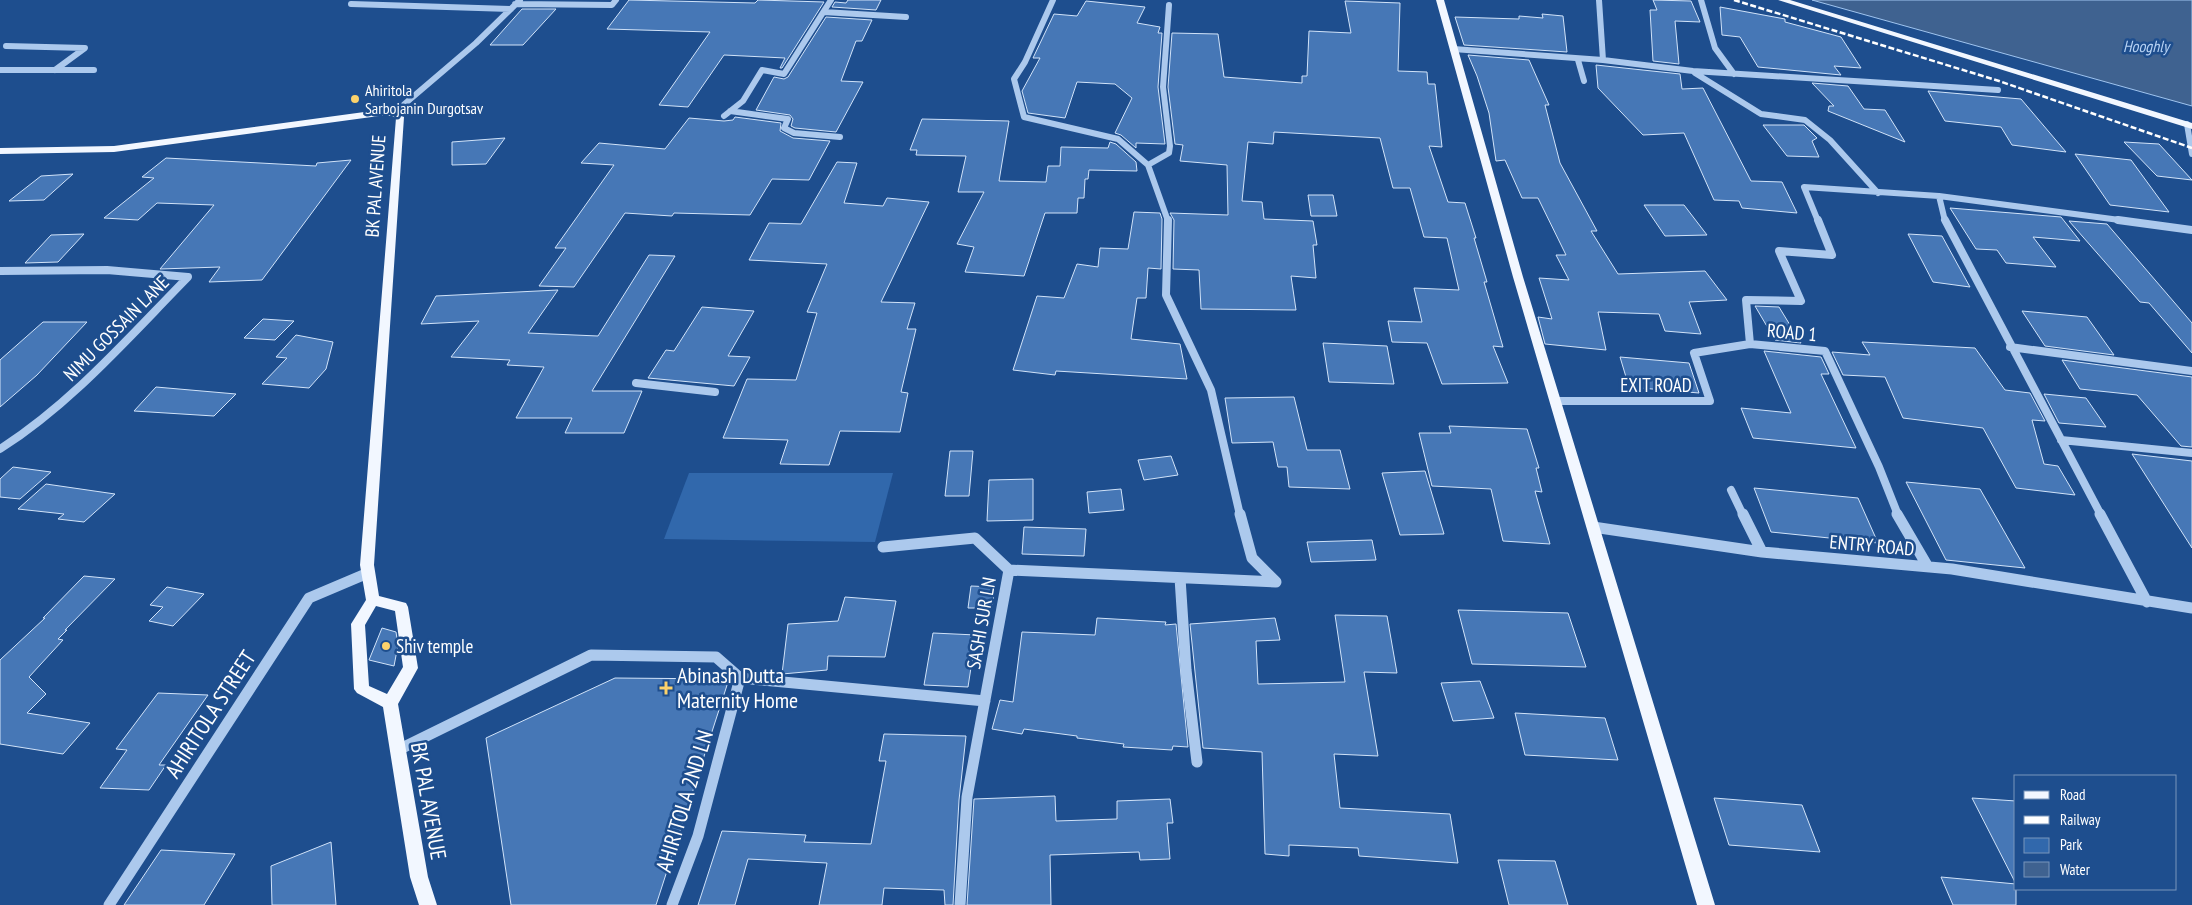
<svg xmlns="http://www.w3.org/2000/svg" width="2192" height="905" font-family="'PT Sans Narrow',sans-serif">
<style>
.green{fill:#3168ac}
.water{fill:#3f6290;stroke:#9fc4ef}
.building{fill:#4677b6;stroke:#d1e3f9}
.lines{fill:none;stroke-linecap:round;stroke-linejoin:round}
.minor-far2{stroke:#acc9ed;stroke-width:6}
.minor-far1{stroke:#acc9ed;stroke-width:8}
.minor{stroke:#acc9ed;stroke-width:11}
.major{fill:#f2f7ff;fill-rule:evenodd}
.rail{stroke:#fff;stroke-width:2.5;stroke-dasharray:6 2.5;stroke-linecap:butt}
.poi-dot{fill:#fcd26b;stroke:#1e4e8e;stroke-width:2}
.labels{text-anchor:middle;stroke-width:5;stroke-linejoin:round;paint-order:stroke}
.far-water-label{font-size:16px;font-style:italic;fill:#b8d3f4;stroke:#1e4e8e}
.far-poi-label{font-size:16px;fill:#fff;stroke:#1e4e8e;text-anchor:start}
.street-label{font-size:19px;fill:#fff;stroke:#1e4e8e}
.poi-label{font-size:19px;fill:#fff;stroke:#1e4e8e;text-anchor:start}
.near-poi-label{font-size:22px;fill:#fff;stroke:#1e4e8e;text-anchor:start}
.near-street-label{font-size:22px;fill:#fff;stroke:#1e4e8e}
</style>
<rect width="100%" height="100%" fill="#1e4e8e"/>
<path class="green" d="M 689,473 L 893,473 L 875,542 L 664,539 Z"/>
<path class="water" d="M 1812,0 L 2192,0 L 2192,106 Z"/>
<path class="building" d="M 629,0 L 755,3 L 758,0 L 824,2 L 782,68 L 780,68 L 785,58 L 724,55 L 688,107 L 659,105 L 710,32 L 607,29 Z
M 848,0 L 881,0 L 876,10 L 832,7 L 835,2 L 846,3 Z
M 1653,0 L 1691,1 L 1700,22 L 1675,21 L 1679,64 L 1653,61 L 1650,10 L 1657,10 Z
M 1086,1 L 1145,7 L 1137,23 L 1160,27 L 1158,33 L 1162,33 L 1158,87 L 1165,144 L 1136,143 L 1136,148 L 1121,135 L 1115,133 L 1132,98 L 1115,84 L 1077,82 L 1065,118 L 1028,113 L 1022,91 L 1040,58 L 1033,58 L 1054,14 L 1077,16 Z
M 1345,1 L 1400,3 L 1398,71 L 1427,72 L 1428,84 L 1435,84 L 1442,147 L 1429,146 L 1448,202 L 1465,203 L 1476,238 L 1474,238 L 1487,282 L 1484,282 L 1503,347 L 1493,346 L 1508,383 L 1442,384 L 1427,343 L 1392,342 L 1388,321 L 1422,322 L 1414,288 L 1459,290 L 1447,238 L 1424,237 L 1410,188 L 1393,188 L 1380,138 L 1274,132 L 1273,144 L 1248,142 L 1242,201 L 1262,202 L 1264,219 L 1313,221 L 1317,245 L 1313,245 L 1316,278 L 1291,276 L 1296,310 L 1201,309 L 1199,270 L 1173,269 L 1174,220 L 1170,213 L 1228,215 L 1227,165 L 1180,161 L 1183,145 L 1175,144 L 1168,87 L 1172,33 L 1218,34 L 1224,77 L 1302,83 L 1302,76 L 1307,76 L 1309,31 L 1351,33 Z
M 1720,7 L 1785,19 L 1785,22 L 1841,37 L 1861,68 L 1834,66 L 1841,75 L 1758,67 L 1740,37 L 1722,35 Z
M 522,9 L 556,9 L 523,45 L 490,45 Z
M 1542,14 L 1563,16 L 1567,52 L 1464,45 L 1455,17 L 1519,19 L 1519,16 L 1543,18 Z
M 826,17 L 872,20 L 862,41 L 856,41 L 841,81 L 863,82 L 836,132 L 795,128 L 791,126 L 793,119 L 790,115 L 756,110 L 774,77 L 784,79 L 788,77 Z
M 1468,55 L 1529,60 L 1549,105 L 1545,105 L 1560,163 L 1597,231 L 1591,231 L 1618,274 L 1705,271 L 1727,300 L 1689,302 L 1701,334 L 1665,331 L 1659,314 L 1598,312 L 1606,350 L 1545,344 L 1538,317 L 1552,319 L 1539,278 L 1569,280 L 1556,255 L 1566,255 L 1538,198 L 1522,198 L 1505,160 L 1496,161 L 1489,113 L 1477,76 Z
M 1596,65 L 1680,74 L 1682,89 L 1703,88 L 1751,181 L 1782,182 L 1797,213 L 1742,208 L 1739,201 L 1714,200 L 1684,133 L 1643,135 L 1598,88 Z
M 1812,83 L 1848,86 L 1864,109 L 1885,110 L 1905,142 L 1828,111 L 1829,106 L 1834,106 Z
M 1928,91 L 2021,99 L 2066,152 L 2012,145 L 2001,127 L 1945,121 Z
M 735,117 L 781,123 L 780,131 L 793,138 L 830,141 L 809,180 L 772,179 L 750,215 L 674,213 L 672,216 L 625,213 L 574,287 L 539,286 L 566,248 L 555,248 L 614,165 L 581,163 L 599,143 L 665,149 L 689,118 L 724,121 L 733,120 Z
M 922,119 L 1009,121 L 999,181 L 1046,182 L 1048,166 L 1060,166 L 1061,147 L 1108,148 L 1110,142 L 1116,144 L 1136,162 L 1137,171 L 1089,170 L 1088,179 L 1085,179 L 1084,198 L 1078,198 L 1077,213 L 1045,213 L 1024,276 L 965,272 L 974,247 L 957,244 L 984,192 L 958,192 L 966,156 L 916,155 L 917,150 L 910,150 Z
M 1763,125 L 1804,125 L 1817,138 L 1812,141 L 1819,157 L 1787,156 Z
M 505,138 L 486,164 L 452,165 L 452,142 Z
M 2124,142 L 2159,144 L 2192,180 L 2157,176 Z
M 2075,154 L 2131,160 L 2169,212 L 2110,205 Z
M 166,158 L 316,166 L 317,163 L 351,160 L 262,280 L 209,282 L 220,267 L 160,269 L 214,205 L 157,203 L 138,220 L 104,218 L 154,178 L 142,177 Z
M 837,162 L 857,163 L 844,203 L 883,206 L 887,198 L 929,202 L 881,302 L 915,303 L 907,329 L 916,329 L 901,392 L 908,393 L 900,432 L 840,431 L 829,465 L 780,464 L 788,440 L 723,438 L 747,379 L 796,380 L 817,313 L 807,312 L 827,264 L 749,260 L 769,223 L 801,224 Z
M 73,174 L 44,200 L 9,201 L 41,176 Z
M 1308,195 L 1333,195 L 1337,216 L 1311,216 Z
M 1644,205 L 1684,205 L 1707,235 L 1665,236 Z
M 1950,208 L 2061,217 L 2080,241 L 2033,237 L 2056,267 L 2006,263 L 1997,250 L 1976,249 Z
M 1134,212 L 1160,213 L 1162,219 L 1161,269 L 1148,268 L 1146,298 L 1137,298 L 1131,339 L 1180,344 L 1187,379 L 1056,371 L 1055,375 L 1013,370 L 1037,296 L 1064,298 L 1077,264 L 1098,267 L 1100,248 L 1128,249 Z
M 2069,221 L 2107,224 L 2192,323 L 2192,353 L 2149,303 L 2140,302 Z
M 84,234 L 58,262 L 25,263 L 51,235 Z
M 1908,234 L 1942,236 L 1970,287 L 1933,282 Z
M 649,255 L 675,256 L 592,391 L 642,391 L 624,433 L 565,433 L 572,418 L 516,418 L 544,367 L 507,365 L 510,360 L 451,357 L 479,321 L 421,324 L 436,296 L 558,290 L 528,333 L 598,336 Z
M 1755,306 L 1779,307 L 1801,343 L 1775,340 Z
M 702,307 L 754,311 L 728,356 L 750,357 L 734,386 L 648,378 L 666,350 L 674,351 Z
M 2022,311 L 2087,317 L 2114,355 L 2045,346 Z
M 263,319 L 294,321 L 275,340 L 244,338 Z
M 43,322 L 87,322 L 37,375 L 0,407 L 0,360 Z
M 296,335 L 333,342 L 326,369 L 309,388 L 262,384 L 287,358 L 276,357 Z
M 1862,342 L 1975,348 L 2005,390 L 2030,393 L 2045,421 L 2032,420 L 2044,464 L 2058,466 L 2075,495 L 2016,488 L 1983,428 L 1903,418 L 1885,377 L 1843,375 L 1832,352 L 1870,355 Z
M 1323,343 L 1387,346 L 1394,384 L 1329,382 Z
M 1764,351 L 1821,357 L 1829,374 L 1821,374 L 1856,448 L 1753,438 L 1741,408 L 1791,413 Z
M 1620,357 L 1689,363 L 1699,393 L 1629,387 Z
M 2062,360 L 2192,377 L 2192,447 L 2181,446 L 2137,395 L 2080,389 Z
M 156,387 L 236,394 L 214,416 L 134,411 Z
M 2044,394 L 2086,398 L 2106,427 L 2059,423 Z
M 1294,397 L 1307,450 L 1340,450 L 1350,489 L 1289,487 L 1287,467 L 1278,467 L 1273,442 L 1232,443 L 1225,398 Z
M 1449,426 L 1527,429 L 1539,468 L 1536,468 L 1542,492 L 1535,491 L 1550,544 L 1503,541 L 1491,489 L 1432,486 L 1419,433 L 1451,433 Z
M 950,451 L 973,451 L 969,496 L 945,496 Z
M 2132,454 L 2192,461 L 2192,548 Z
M 1171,456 L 1178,475 L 1144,480 L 1138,460 Z
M 13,467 L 51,472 L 20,499 L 0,497 L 0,479 Z
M 1425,471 L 1444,534 L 1400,535 L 1382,473 Z
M 1033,479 L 1033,520 L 987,521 L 989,480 Z
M 1906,482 L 1980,489 L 2025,568 L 1946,560 Z
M 46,484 L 115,494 L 84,522 L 58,519 L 64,514 L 18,509 Z
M 1754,488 L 1858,498 L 1878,543 L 1771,532 Z
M 1121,489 L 1124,510 L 1089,513 L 1087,492 Z
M 1024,527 L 1086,529 L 1084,556 L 1022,554 Z
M 1372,540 L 1376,560 L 1311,562 L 1307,542 Z
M 84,576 L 115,579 L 65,630 L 67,630 L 58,639 L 63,640 L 29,677 L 46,694 L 27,713 L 90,723 L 63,754 L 0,744 L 0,660 L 45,618 L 43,618 Z
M 971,586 L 995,587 L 992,608 L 968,608 Z
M 167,587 L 204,594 L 173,626 L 149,621 L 163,607 L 150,605 Z
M 845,597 L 896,601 L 885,657 L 828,656 L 827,670 L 782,674 L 788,624 L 838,621 Z
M 1458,610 L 1568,613 L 1586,667 L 1472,664 Z
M 1335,615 L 1387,616 L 1397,673 L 1364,672 L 1378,756 L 1334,754 L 1340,808 L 1450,814 L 1458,863 L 1359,856 L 1358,848 L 1289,845 L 1289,856 L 1265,854 L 1262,752 L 1203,748 L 1190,624 L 1275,618 L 1280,640 L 1256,641 L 1258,684 L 1345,682 Z
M 1097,618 L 1166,622 L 1165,625 L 1176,624 L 1188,747 L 1173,746 L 1172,750 L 1123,747 L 1124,744 L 1077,738 L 1077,736 L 1024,729 L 1022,734 L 992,729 L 1000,700 L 1013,702 L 1022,632 L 1095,635 Z
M 382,628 L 396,632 L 398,645 L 394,666 L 369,660 Z
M 933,633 L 976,635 L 968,687 L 924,685 Z
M 615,678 L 729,679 L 656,905 L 511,905 L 486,738 Z
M 1480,681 L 1494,718 L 1453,721 L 1441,683 Z
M 158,693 L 208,695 L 159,765 L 166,765 L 149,790 L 100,788 L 127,750 L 116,749 Z
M 1515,713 L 1605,718 L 1618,760 L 1525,755 Z
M 884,734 L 966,736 L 959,800 L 953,905 L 945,905 L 944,890 L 884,888 L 882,905 L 819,905 L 827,863 L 748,859 L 735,905 L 698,905 L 722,831 L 806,835 L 804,842 L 871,844 L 886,761 L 879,761 Z
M 1055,796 L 1056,821 L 1117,819 L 1117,801 L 1170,799 L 1173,823 L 1167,823 L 1170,859 L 1140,860 L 1139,852 L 1050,855 L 1051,905 L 967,905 L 974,799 Z
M 1714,798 L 1802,805 L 1820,852 L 1729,845 Z
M 1972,798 L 2016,801 L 2016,905 L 1953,905 L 1941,877 L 2016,884 Z
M 331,842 L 336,905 L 272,905 L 271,866 Z
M 161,850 L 235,854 L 204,905 L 124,905 Z
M 1498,860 L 1555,861 L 1568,905 L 1509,905 Z"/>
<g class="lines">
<path class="minor-far2" d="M 1053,0 L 1025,62 L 1014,79 L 1024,117 L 1118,139 L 1148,165 L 1168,221
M 1599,0 L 1603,60
M 1701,0 L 1715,48 L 1734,74
M 351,4 L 511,9
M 515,4 L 612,5 L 616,0
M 824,12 L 906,17
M 6,46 L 85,48 L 55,70
M 1453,49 L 1603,60 L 1693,71 L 1998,90
M 1578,60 L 1584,81
M 0,70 L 94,70
M 1695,73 L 1761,114 L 1805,120 L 1830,140 L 1878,193
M 730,111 L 788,119 L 784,128 L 794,133 L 840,137
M 394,113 L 476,43 L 520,0
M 724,116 L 743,101 L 762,70 L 784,74 L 831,0
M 2187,124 L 2192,154
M 1148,165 L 1169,153 L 1170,146 L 1163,87 L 1169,5
M 1939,196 L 1945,221
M 1818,221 L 1804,187 L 1939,196 L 2127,221"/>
<path class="minor-far1" d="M 1168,220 L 1166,295 L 1211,390 L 1240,515
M 1818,220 L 1832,255 L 1779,251 L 1801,301 L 1746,300 L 1750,344 L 1825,351 L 1879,467 L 1898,515
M 1945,220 L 2101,515
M 2118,220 L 2192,230
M 0,271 L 107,270 L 188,277 C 128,338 72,403 0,449
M 2010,347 L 2192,371
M 636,383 L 715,392
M 1555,401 L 1710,401 L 1694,353 L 1750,344
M 2061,440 L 2192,453
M 1731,490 L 1743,515"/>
<path class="minor" d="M 1240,514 L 1252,558 L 1276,582
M 1743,514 L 1762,552
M 1897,514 L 1928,567
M 2100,514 L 2147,602
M 1593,527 L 1762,552 L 1952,569 L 2192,608
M 883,547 L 975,538 L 1009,570 L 967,797 L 960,905
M 1009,570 L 1276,582
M 1180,578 L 1186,670 L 1197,762
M 398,750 L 591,655 L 716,657 L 740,678 L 985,701
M 109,905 L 309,598 L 368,573
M 672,905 L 698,836 L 740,678"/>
<path class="major" d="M 1436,0 L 1444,0 L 1523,277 L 1715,905 L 1697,905 L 1513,277 Z
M 1778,0 L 1790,0 L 2192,123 L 2192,129 Z
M 379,110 L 397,111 L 404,117 L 374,565 L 379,596 L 406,603 L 408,607 L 418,668 L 398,704 L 428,877 L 437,905 L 419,905 L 410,877 L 383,707 L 357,693 L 354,689 L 351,624 L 366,600 L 360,565 L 396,118 L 392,116 L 379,116 L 114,152 L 0,154 L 0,148 L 114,146 ZM 376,606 L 395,611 L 403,667 L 387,694 L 369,686 L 365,625 Z"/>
<path class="rail" d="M 1734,0 L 1999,81 L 2192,148"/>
</g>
<g class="poi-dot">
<circle cx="355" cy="99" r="5"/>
<circle cx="386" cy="646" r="5"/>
<path d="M663.5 680.5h5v5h5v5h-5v5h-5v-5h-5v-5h5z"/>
</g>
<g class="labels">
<g class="far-water-label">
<text x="2146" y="52">Hooghly</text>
</g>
<g class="far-poi-label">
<text x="365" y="96">Ahiritola<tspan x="365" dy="18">Sarbojanin Durgotsav</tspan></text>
</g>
<g class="street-label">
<text transform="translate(375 186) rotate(-86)" y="7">BK PAL AVENUE</text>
<text transform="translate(116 328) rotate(-45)" y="7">NIMU GOSSAIN LANE</text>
<text transform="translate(1792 332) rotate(5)" y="7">ROAD 1</text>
<text x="1656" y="392">EXIT ROAD</text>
<text transform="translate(1872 545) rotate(5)" y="7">ENTRY ROAD</text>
<text transform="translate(981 623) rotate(-80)" y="7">SASHI SUR LN</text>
</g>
<g class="poi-label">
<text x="396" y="653">Shiv temple</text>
</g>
<g class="near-poi-label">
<text x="677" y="683">Abinash Dutta<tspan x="677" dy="25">Maternity Home</tspan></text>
</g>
<g class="near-street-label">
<text transform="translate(210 714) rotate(-57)" y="8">AHIRITOLA STREET</text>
<text transform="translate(429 801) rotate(80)" y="8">BK PAL AVENUE</text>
<text transform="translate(684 801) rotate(-73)" y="8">AHIRITOLA 2ND LN</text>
</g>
</g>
<rect x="2014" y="775" width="162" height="115" fill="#1e4e8e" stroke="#7895bb"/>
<rect x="2024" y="791" width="25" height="8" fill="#f2f7ff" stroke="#7895bb"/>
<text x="2060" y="800" font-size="15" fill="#ffffff">Road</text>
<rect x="2024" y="816" width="25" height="8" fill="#ffffff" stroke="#7895bb"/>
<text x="2060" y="825" font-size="15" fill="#ffffff">Railway</text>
<rect x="2024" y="838" width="25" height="15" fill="#3168ac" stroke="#7895bb"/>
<text x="2060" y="850" font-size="15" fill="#ffffff">Park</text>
<rect x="2024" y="862" width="25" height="15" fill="#3f6290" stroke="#7895bb"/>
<text x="2060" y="875" font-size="15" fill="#ffffff">Water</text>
</svg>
